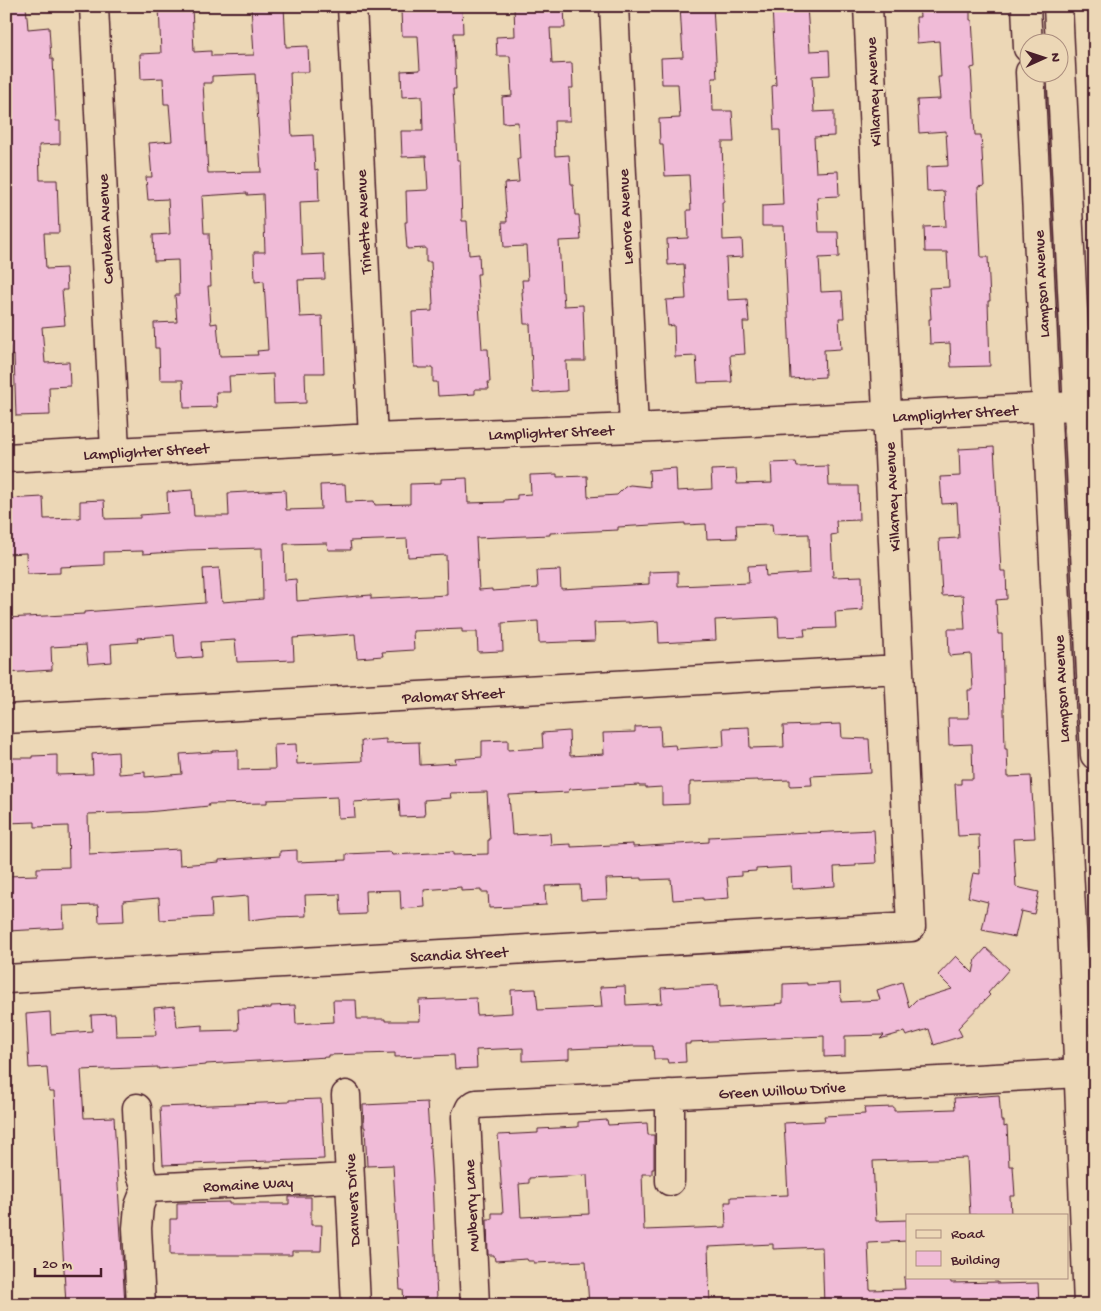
<svg xmlns="http://www.w3.org/2000/svg" width="1101" height="1311" font-family="'Gochi Hand',sans-serif">
<style>
.building{fill:#f0bbd7;stroke:#4a1f2b;fill-rule:evenodd}
.lines{fill:none;stroke-linecap:round;stroke-linejoin:round}
.minor-casing{stroke:#4a1f2b;stroke-width:31}
.major-casing{stroke:#4a1f2b;stroke-width:31}
.minor{stroke:#ecd7b6;stroke-width:28}
.major{stroke:#ecd7b6;stroke-width:28}
.labels{text-anchor:middle;stroke-width:5;stroke-linejoin:round;paint-order:stroke}
.street-label{font-size:16px;fill:#4a1f2b;stroke:#ecd7b6}
</style>
<rect width="100%" height="100%" fill="#ecd7b6"/>
<filter id="ink" filterUnits="userSpaceOnUse"><feTurbulence type="fractalNoise" baseFrequency=".02" numOctaves="2"/><feDisplacementMap in="SourceGraphic" scale="10" xChannelSelector="R" yChannelSelector="G"/><feConvolveMatrix kernelMatrix="1 2 1 2 8 2 1 2 1" color-interpolation-filters="sRGB"/></filter>
<g filter="url(#ink)">
<path class="building" d="M 6,6 L 26,6 L 28,29 L 49,27 L 51,59 L 53,59 L 56,121 L 60,121 L 60,144 L 39,145 L 40,180 L 57,180 L 59,233 L 44,233 L 46,269 L 66,268 L 67,290 L 62,290 L 65,325 L 42,327 L 45,363 L 69,362 L 70,386 L 49,387 L 50,415 L 16,416 L 14,355 L 10,356 L 8,319 L 6,319 Z
M 159,6 L 192,6 L 194,52 L 211,51 L 211,56 L 254,55 L 251,6 L 284,6 L 286,47 L 308,46 L 309,72 L 290,72 L 291,100 L 290,101 L 292,136 L 313,135 L 315,170 L 318,169 L 319,201 L 300,202 L 302,255 L 324,254 L 325,279 L 298,280 L 300,317 L 322,316 L 324,373 L 305,373 L 306,403 L 274,404 L 273,374 L 229,376 L 230,392 L 216,392 L 217,407 L 184,408 L 183,380 L 160,380 L 159,348 L 155,348 L 154,323 L 177,322 L 175,295 L 179,295 L 178,260 L 154,261 L 153,235 L 170,234 L 168,199 L 148,200 L 146,177 L 152,177 L 149,143 L 172,141 L 169,104 L 164,104 L 163,78 L 141,79 L 140,54 L 161,53 ZM 255,74 L 261,172 L 208,173 L 203,83 L 212,83 L 212,76 ZM 247,193 L 247,195 L 263,194 L 265,252 L 254,252 L 255,282 L 264,281 L 268,350 L 257,351 L 258,355 L 220,356 L 217,323 L 211,324 L 208,286 L 211,286 L 209,233 L 204,233 L 202,196 Z
M 420,6 L 462,6 L 463,33 L 454,33 L 456,89 L 453,89 L 457,160 L 460,160 L 462,221 L 467,221 L 469,255 L 479,254 L 480,274 L 477,274 L 482,349 L 488,349 L 490,382 L 488,382 L 489,389 L 475,389 L 475,394 L 438,396 L 437,382 L 433,382 L 433,368 L 418,368 L 418,367 L 414,367 L 412,312 L 432,311 L 432,305 L 433,305 L 431,262 L 426,262 L 426,248 L 407,249 L 405,222 L 407,222 L 406,191 L 428,190 L 426,156 L 402,157 L 401,131 L 423,131 L 422,96 L 402,97 L 401,71 L 420,70 L 418,36 L 402,36 L 401,10 L 420,10 Z
M 514,6 L 564,6 L 565,28 L 550,28 L 552,64 L 572,63 L 573,88 L 569,88 L 570,121 L 554,121 L 555,156 L 569,155 L 571,184 L 573,184 L 575,215 L 579,215 L 581,240 L 559,241 L 562,292 L 563,292 L 564,306 L 583,305 L 585,361 L 566,361 L 567,391 L 533,393 L 530,324 L 524,324 L 522,292 L 523,292 L 522,280 L 528,280 L 526,246 L 504,247 L 502,222 L 507,222 L 504,183 L 519,182 L 517,159 L 520,159 L 518,122 L 503,123 L 502,97 L 512,96 L 510,56 L 497,56 L 496,37 L 515,36 Z
M 680,6 L 713,6 L 717,78 L 712,78 L 713,111 L 732,111 L 734,142 L 722,142 L 724,202 L 722,202 L 723,240 L 742,239 L 743,257 L 726,258 L 728,300 L 747,299 L 749,322 L 743,322 L 745,354 L 730,355 L 732,382 L 698,383 L 696,356 L 675,357 L 674,325 L 668,326 L 666,300 L 686,299 L 684,264 L 668,265 L 667,239 L 688,238 L 687,210 L 691,210 L 689,175 L 665,176 L 663,145 L 660,145 L 659,119 L 680,118 L 678,84 L 662,84 L 661,58 L 683,57 Z
M 772,6 L 807,6 L 810,51 L 829,50 L 830,75 L 812,76 L 814,112 L 834,111 L 834,136 L 814,137 L 816,172 L 838,171 L 839,196 L 817,197 L 819,232 L 838,232 L 839,257 L 819,258 L 821,292 L 842,291 L 844,318 L 839,318 L 841,349 L 824,350 L 825,377 L 791,379 L 784,226 L 762,226 L 762,206 L 783,205 L 780,130 L 774,130 L 772,86 L 776,85 Z
M 919,6 L 970,6 L 970,20 L 972,20 L 975,67 L 971,68 L 975,135 L 981,135 L 984,186 L 978,187 L 981,257 L 988,257 L 990,301 L 988,301 L 990,366 L 951,367 L 950,343 L 930,344 L 929,319 L 931,319 L 929,288 L 949,287 L 947,252 L 925,252 L 924,227 L 946,226 L 944,191 L 927,192 L 926,167 L 948,166 L 946,131 L 919,133 L 917,100 L 940,99 L 938,77 L 941,77 L 939,41 L 917,43 L 916,17 L 920,17 Z
M 994,447 L 1001,571 L 1006,571 L 1007,599 L 996,600 L 998,634 L 1002,634 L 1005,749 L 1007,749 L 1008,777 L 1031,776 L 1035,838 L 1013,839 L 1016,887 L 1039,892 L 1034,914 L 1021,911 L 1015,937 L 982,930 L 988,902 L 968,897 L 973,873 L 980,874 L 979,835 L 958,836 L 955,784 L 961,784 L 961,779 L 973,779 L 972,744 L 949,745 L 948,718 L 969,718 L 968,690 L 973,690 L 971,654 L 949,656 L 948,629 L 965,629 L 963,595 L 942,596 L 939,539 L 959,538 L 957,503 L 942,504 L 940,477 L 960,476 L 959,449 Z
M 796,462 L 797,467 L 828,466 L 829,486 L 858,486 L 859,520 L 836,521 L 837,534 L 831,535 L 833,577 L 862,576 L 863,610 L 835,612 L 836,628 L 804,629 L 805,636 L 779,637 L 778,617 L 715,620 L 716,640 L 659,643 L 658,621 L 629,623 L 629,622 L 594,623 L 595,641 L 539,643 L 538,621 L 502,623 L 503,651 L 478,652 L 477,632 L 462,632 L 462,629 L 413,631 L 414,650 L 382,652 L 383,656 L 357,658 L 355,634 L 293,638 L 294,660 L 237,662 L 235,640 L 201,642 L 202,657 L 176,659 L 174,635 L 137,638 L 138,642 L 111,644 L 112,662 L 88,664 L 86,645 L 51,647 L 52,670 L 6,673 L 6,618 L 84,614 L 84,612 L 205,603 L 203,569 L 219,568 L 222,602 L 263,599 L 262,548 L 187,550 L 188,551 L 143,554 L 143,551 L 104,552 L 104,565 L 60,567 L 60,573 L 27,574 L 26,553 L 6,554 L 6,499 L 43,497 L 44,519 L 80,518 L 80,501 L 104,500 L 105,519 L 140,518 L 140,515 L 168,513 L 167,492 L 192,490 L 194,516 L 229,516 L 228,493 L 285,490 L 286,510 L 321,509 L 320,485 L 345,484 L 346,502 L 374,501 L 375,505 L 410,504 L 410,484 L 441,483 L 441,479 L 467,478 L 468,503 L 504,502 L 504,500 L 517,499 L 517,495 L 531,494 L 530,475 L 557,474 L 557,477 L 587,476 L 588,497 L 617,495 L 625,487 L 630,485 L 650,487 L 649,470 L 676,468 L 677,491 L 712,489 L 711,470 L 736,469 L 737,484 L 772,483 L 771,463 ZM 685,523 L 685,525 L 706,524 L 707,539 L 737,538 L 736,525 L 772,524 L 773,535 L 809,534 L 810,573 L 766,576 L 765,565 L 748,566 L 749,583 L 678,586 L 678,571 L 649,572 L 649,584 L 561,589 L 560,570 L 537,571 L 538,588 L 492,591 L 492,589 L 479,590 L 476,538 L 550,535 L 550,533 L 618,530 L 618,527 ZM 407,539 L 408,557 L 446,555 L 447,595 L 371,599 L 371,595 L 297,601 L 296,579 L 285,580 L 284,544 L 327,543 L 328,550 L 351,550 L 350,541 Z
M 841,724 L 842,738 L 869,739 L 871,773 L 811,776 L 812,785 L 790,786 L 790,780 L 758,781 L 758,780 L 690,782 L 690,786 L 689,786 L 689,804 L 662,805 L 662,787 L 646,788 L 646,786 L 639,786 L 639,785 L 570,789 L 568,792 L 509,795 L 512,835 L 550,833 L 551,845 L 571,844 L 571,847 L 633,844 L 633,847 L 709,842 L 709,837 L 809,832 L 809,833 L 874,830 L 876,863 L 856,864 L 856,866 L 834,867 L 835,886 L 792,889 L 791,867 L 756,869 L 756,871 L 741,872 L 741,876 L 727,877 L 729,898 L 703,900 L 703,898 L 673,900 L 671,879 L 642,880 L 642,878 L 606,879 L 607,899 L 581,900 L 580,885 L 545,886 L 546,905 L 515,907 L 489,908 L 488,892 L 481,892 L 481,890 L 461,891 L 461,887 L 424,890 L 425,907 L 401,909 L 400,890 L 365,891 L 366,914 L 341,915 L 340,894 L 305,895 L 306,916 L 275,917 L 249,920 L 248,896 L 211,899 L 212,917 L 160,920 L 159,898 L 123,901 L 124,921 L 99,922 L 98,905 L 63,906 L 64,928 L 8,931 L 7,911 L 6,911 L 6,876 L 37,875 L 37,868 L 69,867 L 68,826 L 35,827 L 35,822 L 6,823 L 6,758 L 32,758 L 32,756 L 57,755 L 57,775 L 93,774 L 92,754 L 118,752 L 119,774 L 145,772 L 145,777 L 182,774 L 180,754 L 212,752 L 212,751 L 238,750 L 238,770 L 275,769 L 274,745 L 296,744 L 297,764 L 362,761 L 361,741 L 386,739 L 386,743 L 419,742 L 420,765 L 456,763 L 455,759 L 482,757 L 482,741 L 508,740 L 508,750 L 543,748 L 542,733 L 569,731 L 570,756 L 604,754 L 603,733 L 635,732 L 635,727 L 660,726 L 661,746 L 675,745 L 676,749 L 724,746 L 723,728 L 749,727 L 750,748 L 784,747 L 783,726 ZM 487,792 L 490,840 L 488,840 L 488,854 L 453,855 L 453,852 L 392,855 L 391,852 L 346,854 L 346,860 L 297,862 L 297,850 L 280,851 L 280,856 L 219,860 L 219,862 L 180,865 L 179,849 L 89,854 L 88,814 L 147,812 L 209,806 L 208,804 L 267,803 L 267,800 L 337,797 L 338,818 L 355,817 L 354,802 L 399,799 L 400,817 L 425,816 L 424,800 L 451,798 L 450,793 Z
M 986,948 L 1009,969 L 988,993 L 990,995 L 958,1028 L 962,1036 L 934,1045 L 929,1029 L 906,1036 L 904,1032 L 880,1039 L 884,1035 L 845,1036 L 845,1056 L 824,1057 L 824,1036 L 690,1042 L 690,1044 L 685,1044 L 686,1062 L 668,1063 L 667,1059 L 654,1059 L 653,1046 L 635,1046 L 569,1049 L 569,1059 L 523,1061 L 523,1048 L 476,1050 L 477,1068 L 455,1069 L 454,1055 L 395,1057 L 395,1053 L 328,1055 L 328,1057 L 206,1064 L 206,1065 L 158,1069 L 158,1067 L 81,1070 L 84,1118 L 114,1117 L 125,1305 L 66,1305 L 54,1092 L 49,1092 L 47,1067 L 29,1068 L 26,1014 L 50,1012 L 51,1034 L 92,1031 L 91,1015 L 115,1014 L 116,1036 L 156,1035 L 154,1008 L 175,1006 L 177,1027 L 203,1025 L 203,1031 L 239,1030 L 238,1009 L 271,1008 L 271,1006 L 295,1005 L 296,1024 L 334,1022 L 333,1000 L 356,1000 L 357,1019 L 385,1019 L 385,1021 L 420,1021 L 419,1000 L 476,998 L 477,1015 L 512,1013 L 511,990 L 536,989 L 538,1010 L 602,1007 L 600,987 L 625,986 L 626,1005 L 662,1003 L 661,988 L 718,985 L 719,1008 L 776,1005 L 775,1004 L 783,1003 L 783,984 L 807,983 L 807,985 L 840,983 L 841,1002 L 880,1000 L 877,990 L 902,982 L 909,1007 L 916,1000 L 952,989 L 938,975 L 956,956 L 973,973 L 976,959 Z
M 999,1095 L 1001,1121 L 1004,1121 L 1004,1127 L 1007,1126 L 1009,1166 L 1013,1166 L 1015,1196 L 1010,1196 L 1011,1215 L 970,1215 L 967,1158 L 873,1161 L 876,1221 L 907,1220 L 907,1241 L 868,1243 L 870,1290 L 905,1289 L 904,1277 L 950,1277 L 951,1283 L 998,1282 L 998,1284 L 1038,1283 L 1039,1305 L 824,1305 L 822,1247 L 773,1249 L 773,1244 L 708,1247 L 710,1305 L 589,1305 L 586,1261 L 534,1263 L 534,1261 L 528,1261 L 527,1259 L 495,1261 L 494,1255 L 488,1255 L 487,1219 L 492,1219 L 492,1213 L 503,1213 L 498,1135 L 538,1133 L 538,1129 L 578,1127 L 578,1122 L 607,1120 L 608,1125 L 647,1123 L 648,1135 L 654,1135 L 654,1169 L 652,1169 L 652,1174 L 642,1174 L 644,1230 L 726,1227 L 725,1202 L 731,1202 L 731,1197 L 788,1195 L 784,1123 L 825,1121 L 824,1116 L 865,1114 L 864,1108 L 894,1107 L 894,1111 L 955,1109 L 954,1098 ZM 587,1175 L 589,1214 L 521,1217 L 519,1184 L 529,1183 L 529,1178 Z
M 321,1099 L 324,1159 L 163,1165 L 160,1107 L 289,1102 L 289,1100 Z
M 427,1102 L 432,1180 L 437,1300 L 404,1302 L 403,1290 L 400,1290 L 393,1165 L 367,1166 L 365,1127 L 364,1127 L 363,1105 Z
M 289,1197 L 311,1197 L 311,1225 L 322,1225 L 321,1251 L 292,1251 L 292,1255 L 170,1255 L 170,1219 L 177,1219 L 177,1203 L 229,1202 L 229,1204 L 289,1204 Z"/>
<g class="lines">
<g class="minor-casing">
<path id="minor" d="M 94,6 L 115,451
M 352,6 L 373,438
M 614,6 L 634,428
M 6,458 L 373,438 L 634,428 L 1095,405
M 6,719 L 899,669
M 6,979 L 911,927 L 868,6
M 1076,1011 L 1095,1010
M 346,1095 L 356,1305
M 137,1108 L 140,1171 L 146,1188 L 139,1206 L 137,1228 L 141,1305
M 670,1181 L 670,1094
M 146,1188 L 350,1178
M 475,1305 L 466,1117 L 470,1108 L 476,1104 L 959,1080 L 1095,1072"/>
</g>
<g class="major-casing">
<path id="major" d="M 1026,6 L 1028,48
M 1058,6 L 1095,755
M 1030,72 L 1076,1011 L 1088,1305"/>
</g>
<use href="#minor" class="minor"/>
<use href="#major" class="major"/>
</g>
</g>
<g class="labels">
<g class="street-label">
<text transform="translate(872 92) rotate(-93)" y="6">Killarney Avenue</text>
<text transform="translate(624 217) rotate(-93)" y="6">Lenore Avenue</text>
<text transform="translate(362 222) rotate(-93)" y="6">Trinette Avenue</text>
<text transform="translate(104 229) rotate(-93)" y="6">Cerulean Avenue</text>
<text transform="translate(1040 284) rotate(-93)" y="6">Lampson Avenue</text>
<text transform="translate(955 412) rotate(-3)" y="6">Lamplighter Street</text>
<text transform="translate(551 431) rotate(-2)" y="6">Lamplighter Street</text>
<text transform="translate(146 450) rotate(-3)" y="6">Lamplighter Street</text>
<text transform="translate(891 497) rotate(-93)" y="6">Killarney Avenue</text>
<text transform="translate(1060 689) rotate(-93)" y="6">Lampson Avenue</text>
<text transform="translate(453 694) rotate(-3)" y="6">Palomar Street</text>
<text transform="translate(459 953) rotate(-3)" y="6">Scandia Street</text>
<text transform="translate(782 1089) rotate(-3)" y="6">Green Willow Drive</text>
<text transform="translate(248 1183) rotate(-3)" y="6">Romaine Way</text>
<text transform="translate(351 1200) rotate(-93)" y="6">Danvers Drive</text>
<text transform="translate(470 1206) rotate(-93)" y="6">Mulberry Lane</text>
</g>
</g>
<rect width="1101" height="1311" fill="none" stroke="#ecd7b6" stroke-width="25"/>
<rect x="12" y="12" width="1076" height="1286" fill="none" stroke="#4a1f2b" stroke-width="2" filter="url(#ink)"/>
<rect x="906" y="1214" width="162" height="65" fill="#ecd7b6" stroke="#ab8d7e"/>
<rect x="916" y="1230" width="25" height="8" fill="#ecd7b6" stroke="#ab8d7e"/>
<text x="951" y="1238" font-size="15" fill="#4a1f2b">Road</text>
<rect x="916" y="1251" width="25" height="15" fill="#f0bbd7" stroke="#ab8d7e"/>
<text x="951" y="1264" font-size="15" fill="#4a1f2b">Building</text>
<g transform="translate(1044 58) rotate(87)"><circle r="24" fill="#ecd7b6" stroke="#ab8d7e"/>
<path d="M0-4L9 19L0 12L-9 19Z" fill="#4a1f2b"/>
<text y="-8" font-size="14" font-weight="bold" text-anchor="middle" fill="#4a1f2b">N</text>
</g>
<path d="M35 1268v8h66v-8" fill="none" stroke="#4a1f2b" stroke-width="2.5"/>
<text x="42" y="1268" font-size="15" fill="#4a1f2b" stroke="#ecd7b6" stroke-width="4" paint-order="stroke">20 m</text>
</svg>
